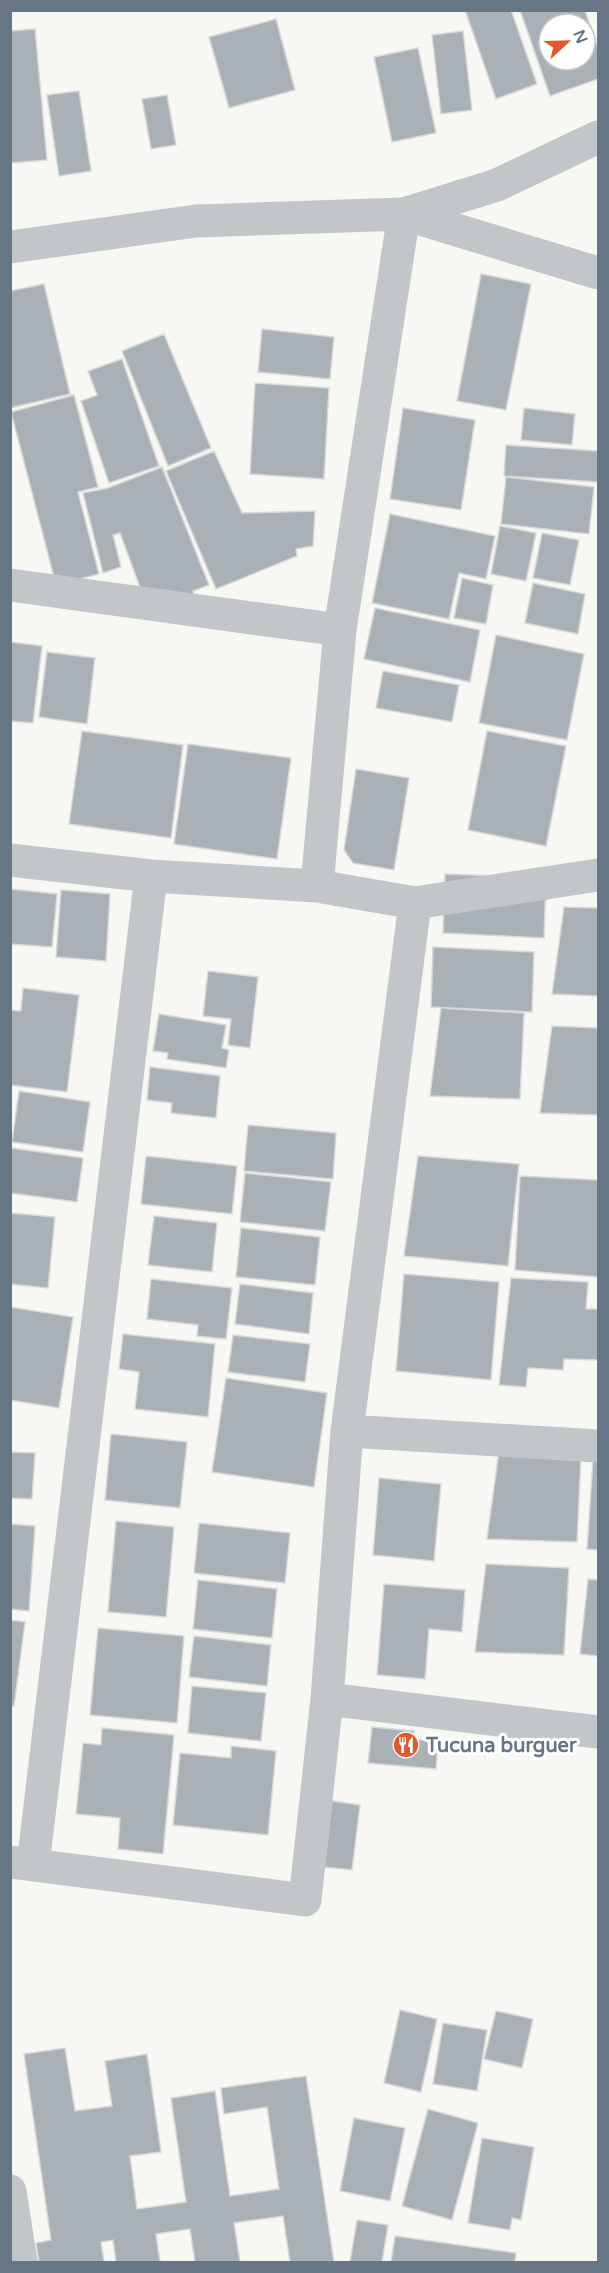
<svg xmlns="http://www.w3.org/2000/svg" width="609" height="2273" font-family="'Varela Round',sans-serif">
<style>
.building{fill:#a9b1b7;stroke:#d8d9d6;stroke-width:1.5;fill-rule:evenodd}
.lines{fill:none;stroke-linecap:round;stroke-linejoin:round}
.minor{stroke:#c2c6c9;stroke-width:33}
.labels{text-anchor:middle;stroke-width:6;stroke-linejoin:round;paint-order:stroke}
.poi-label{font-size:20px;font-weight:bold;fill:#667685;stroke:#fff;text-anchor:start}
</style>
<rect width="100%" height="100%" fill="#f7f7f4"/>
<path class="building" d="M 465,10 L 511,10 L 537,84 L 496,99 Z
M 520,10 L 585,10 L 598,49 L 598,79 L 550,96 ZM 549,24 L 585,24 L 585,60 L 549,60 Z
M 276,19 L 295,90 L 229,108 L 209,37 Z
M 35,29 L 47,160 L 10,163 L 10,31 Z
M 463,31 L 472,110 L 441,114 L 432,35 Z
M 418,48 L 436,133 L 392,142 L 374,57 Z
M 79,91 L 91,171 L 59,176 L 47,95 Z
M 167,95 L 176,145 L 151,149 L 142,99 Z
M 481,274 L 531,284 L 506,410 L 457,401 Z
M 44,284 L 70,394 L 10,408 L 10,291 Z
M 262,329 L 334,337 L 330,379 L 258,372 Z
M 164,334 L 211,448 L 168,466 L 122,351 Z
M 122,359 L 159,466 L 109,483 L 81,401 L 97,395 L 88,371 Z
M 255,383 L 329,388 L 324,479 L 250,474 Z
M 74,395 L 98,487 L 78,492 L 99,574 L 56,585 L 11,412 Z
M 403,408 L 475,420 L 461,510 L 390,499 Z
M 524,408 L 575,414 L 572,445 L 521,440 Z
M 506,445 L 598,451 L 598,482 L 504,476 Z
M 214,451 L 242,513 L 315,511 L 313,546 L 296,549 L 297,556 L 216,589 L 166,471 Z
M 162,467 L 209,585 L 193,591 L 194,595 L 145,601 L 120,533 L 113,535 L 121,567 L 103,573 L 83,493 L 108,488 Z
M 506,477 L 594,487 L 589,534 L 501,524 Z
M 390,514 L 495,536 L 486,579 L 459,573 L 449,619 L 372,603 Z
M 500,526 L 536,533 L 526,581 L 491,574 Z
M 542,533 L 579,540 L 570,585 L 533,578 Z
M 462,578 L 493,585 L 486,624 L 454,618 Z
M 533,583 L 585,594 L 578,634 L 525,623 Z
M 375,608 L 480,630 L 470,682 L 364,659 Z
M 496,635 L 584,654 L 567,740 L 479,723 Z
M 10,642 L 42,646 L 33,723 L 10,721 Z
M 47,652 L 95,658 L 87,724 L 39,717 Z
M 383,671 L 459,685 L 452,722 L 376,708 Z
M 82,731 L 183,745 L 171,838 L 69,824 Z
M 487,731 L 566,746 L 546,846 L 468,830 Z
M 188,744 L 291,758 L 277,859 L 174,844 Z
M 356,769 L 409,778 L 394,870 L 353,863 L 344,850 Z
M 445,874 L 546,878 L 544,938 L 443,933 Z
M 10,889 L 57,894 L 52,947 L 10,944 Z
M 61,890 L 110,894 L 106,961 L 56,957 Z
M 564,907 L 598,908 L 598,996 L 552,994 Z
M 433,947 L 534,952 L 532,1012 L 431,1007 Z
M 208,971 L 258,977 L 250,1048 L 228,1045 L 231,1019 L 203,1016 Z
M 23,988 L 79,995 L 67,1092 L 10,1085 L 10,1010 L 21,1011 Z
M 441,1008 L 524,1013 L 520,1099 L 430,1096 Z
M 159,1014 L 226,1025 L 222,1048 L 229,1050 L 226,1068 L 167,1059 L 168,1053 L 153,1051 Z
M 552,1026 L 598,1028 L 598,1115 L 540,1113 Z
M 150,1067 L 220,1076 L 216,1118 L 171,1113 L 172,1103 L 147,1100 Z
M 19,1091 L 90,1102 L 83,1152 L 12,1142 Z
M 248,1125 L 336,1133 L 333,1179 L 244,1171 Z
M 11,1148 L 83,1158 L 77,1202 L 10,1193 Z
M 146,1156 L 237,1166 L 232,1214 L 141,1204 Z
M 418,1156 L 519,1164 L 508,1266 L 404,1256 Z
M 245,1173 L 331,1182 L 325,1231 L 240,1222 Z
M 520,1176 L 598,1180 L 598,1277 L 515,1270 Z
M 10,1213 L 55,1217 L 48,1288 L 10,1284 Z
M 154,1216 L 217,1223 L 212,1272 L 148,1265 Z
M 241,1228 L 320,1237 L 315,1285 L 236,1277 Z
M 404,1274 L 499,1282 L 491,1380 L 396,1371 Z
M 511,1278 L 588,1282 L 586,1309 L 598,1309 L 598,1360 L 564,1359 L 563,1370 L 528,1368 L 526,1387 L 499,1385 Z
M 151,1279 L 232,1288 L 226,1339 L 197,1336 L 198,1325 L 147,1319 Z
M 240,1284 L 313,1293 L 309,1334 L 235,1324 Z
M 10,1307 L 73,1317 L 59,1408 L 10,1400 Z
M 123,1334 L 215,1344 L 208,1417 L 135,1409 L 139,1372 L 119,1369 Z
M 233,1335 L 310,1344 L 305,1382 L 228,1372 Z
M 226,1378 L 327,1393 L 314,1487 L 212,1472 Z
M 111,1434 L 187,1442 L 180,1508 L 105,1500 Z
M 499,1451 L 581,1456 L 577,1542 L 487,1539 Z
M 10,1452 L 35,1453 L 32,1499 L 10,1498 Z
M 593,1459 L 598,1460 L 598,1550 L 587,1549 Z
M 379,1478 L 441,1484 L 434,1561 L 373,1555 Z
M 116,1521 L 174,1527 L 166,1617 L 108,1612 Z
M 199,1523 L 290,1533 L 285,1583 L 194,1573 Z
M 10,1524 L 35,1526 L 29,1611 L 10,1609 Z
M 486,1564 L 569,1568 L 564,1655 L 475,1652 Z
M 588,1579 L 598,1580 L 598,1656 L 580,1654 Z
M 198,1580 L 277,1589 L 272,1638 L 193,1629 Z
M 384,1584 L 465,1590 L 462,1632 L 429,1629 L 425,1679 L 377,1675 Z
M 10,1620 L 25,1622 L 14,1706 L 10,1706 Z
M 98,1628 L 184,1636 L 177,1723 L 90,1715 Z
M 194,1636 L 271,1645 L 267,1686 L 189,1677 Z
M 192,1686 L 266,1693 L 261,1741 L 188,1733 Z
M 372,1727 L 414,1731 L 413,1739 L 438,1742 L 436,1769 L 368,1763 Z
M 102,1728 L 174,1735 L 163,1854 L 118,1849 L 120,1818 L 76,1814 L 83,1743 L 101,1745 Z
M 231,1746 L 276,1751 L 268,1835 L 173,1825 L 180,1753 L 231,1758 Z
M 332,1801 L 360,1805 L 352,1870 L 324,1867 Z
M 400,2010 L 437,2019 L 421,2092 L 384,2083 Z
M 496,2011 L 533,2019 L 522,2068 L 484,2059 Z
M 443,2023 L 487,2030 L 477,2091 L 433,2084 Z
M 65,2048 L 75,2111 L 112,2106 L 105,2061 L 147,2054 L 161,2152 L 130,2156 L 137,2209 L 186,2202 L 171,2098 L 215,2091 L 230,2196 L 279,2189 L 267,2107 L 224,2114 L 221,2088 L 306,2076 L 334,2262 L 290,2262 L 283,2216 L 234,2223 L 240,2262 L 195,2262 L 190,2229 L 156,2234 L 160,2262 L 116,2262 L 113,2240 L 101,2242 L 104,2262 L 39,2262 L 36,2243 L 51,2240 L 24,2054 Z
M 428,2109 L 478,2123 L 452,2220 L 402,2206 Z
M 354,2118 L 405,2128 L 390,2201 L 340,2191 Z
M 482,2138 L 534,2147 L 521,2220 L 512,2218 L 510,2230 L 468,2223 Z
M 357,2220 L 388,2225 L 382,2262 L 350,2262 Z
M 395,2236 L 516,2253 L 515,2262 L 391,2262 Z"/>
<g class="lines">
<path class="minor" d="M 10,247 L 196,221 L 404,214 L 497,185 L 598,137
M 10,585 L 340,630
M 10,860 L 151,876 L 317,886 L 415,903 L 598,875
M 317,886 L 340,630 L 404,214 L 598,273
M 347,1431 L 598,1446
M 327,1699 L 598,1732
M 10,1862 L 305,1900 L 327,1699 L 347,1431 L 415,903
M 33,1865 L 151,876
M 10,2191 L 21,2262"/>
</g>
<defs>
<g id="restaurant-disc" transform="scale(1.35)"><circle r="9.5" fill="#e05b2b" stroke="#fff"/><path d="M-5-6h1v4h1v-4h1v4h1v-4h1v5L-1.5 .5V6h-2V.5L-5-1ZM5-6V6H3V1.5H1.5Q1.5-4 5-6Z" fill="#fff"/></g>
</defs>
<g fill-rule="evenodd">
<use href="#restaurant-disc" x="406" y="1745"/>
</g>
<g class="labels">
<g class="poi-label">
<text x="426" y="1752">Tucuna burguer</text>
</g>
</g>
<rect width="609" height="2273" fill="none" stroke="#667685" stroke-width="24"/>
<g transform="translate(567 42) rotate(68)"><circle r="28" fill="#ffffff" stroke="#c2c8ce" stroke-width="1.5"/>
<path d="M0-4.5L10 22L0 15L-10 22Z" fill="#e05b2b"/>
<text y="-9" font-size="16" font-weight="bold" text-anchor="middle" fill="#667685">N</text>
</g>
</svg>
